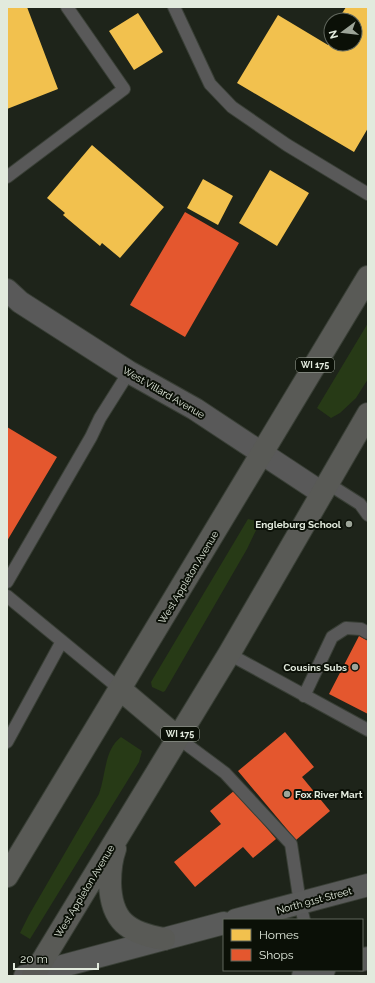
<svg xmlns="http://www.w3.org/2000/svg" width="375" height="983" font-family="Raleway,sans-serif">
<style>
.green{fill:#273a16}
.homes{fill:#f2c14e}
.shops{fill:#e4572e}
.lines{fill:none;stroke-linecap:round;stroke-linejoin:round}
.service-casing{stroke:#393f36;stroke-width:14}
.tertiary-casing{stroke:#393f36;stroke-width:24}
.secondary-casing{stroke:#393f36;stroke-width:24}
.primary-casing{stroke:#393f36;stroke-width:24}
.service{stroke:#595959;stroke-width:12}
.tertiary{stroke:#595959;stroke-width:22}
.secondary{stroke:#5a5b5a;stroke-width:22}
.primary{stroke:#595a56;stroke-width:22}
.poi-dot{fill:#9da599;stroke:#0b1007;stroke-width:1.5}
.labels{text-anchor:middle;stroke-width:4;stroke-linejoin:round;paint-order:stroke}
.shield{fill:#0b1007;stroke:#a2a99d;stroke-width:1}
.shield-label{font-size:9px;font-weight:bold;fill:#e2eadd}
.street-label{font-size:10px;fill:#e2eadd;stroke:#0b1007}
.poi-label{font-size:10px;font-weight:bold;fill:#e2eadd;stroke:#0b1007;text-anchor:end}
</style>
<rect width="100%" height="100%" fill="#1e241a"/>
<path class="green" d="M 368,323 L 368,379 L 356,398 L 340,413 L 331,418 L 317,408 Z
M 248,519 L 260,522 L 247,549 L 165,691 L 163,692 L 152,687 L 151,682 Z
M 121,737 L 142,751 L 139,762 L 30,939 L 20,933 L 29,915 L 99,794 C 106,775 104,750 121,737 Z"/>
<path class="homes" d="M 7,7 L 27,7 L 58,89 L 7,109 Z
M 346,7 L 368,7 L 368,128 L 354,152 L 237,83 L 278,15 L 328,45 L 331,41 L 331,44 L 355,44 L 355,20 L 343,20 L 345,17 L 341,15 Z
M 138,13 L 163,52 L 134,70 L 109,31 Z
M 92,145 L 164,207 L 120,258 L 102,243 L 100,246 L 63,215 L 65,213 L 47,198 Z
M 270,170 L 309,193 L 277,246 L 239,223 Z
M 203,179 L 233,196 L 218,225 L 187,208 Z"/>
<path class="shops" d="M 185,212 L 239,243 L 185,337 L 130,305 Z
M 7,427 L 57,457 L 7,541 Z
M 359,636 L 368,641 L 368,714 L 329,694 Z
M 285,732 L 314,767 L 302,777 L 330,811 L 296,840 L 238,771 Z
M 235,790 L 276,839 L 253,858 L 243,847 L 195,887 L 174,862 L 221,824 L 210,811 Z"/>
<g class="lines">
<g class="service-casing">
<path id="service" d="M 174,7 L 210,84 L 232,107 L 287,145 L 368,194
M 7,177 L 124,89 L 67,7
M 327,483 L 360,504 L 368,515
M 7,582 L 91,437 L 100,418 L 129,372
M 7,596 L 120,689
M 229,654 L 368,730
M 304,696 L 332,637 L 346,628 L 361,629 L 368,633
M 178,738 L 225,773 L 291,844 L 300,903 L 304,920
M 7,742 L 62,641"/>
</g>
<g class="tertiary-casing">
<path id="tertiary" d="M 7,290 L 20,302 L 129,372 L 195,409 L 322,493"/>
</g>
<g class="secondary-casing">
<path id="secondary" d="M 236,920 L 368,885
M 362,960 L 368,958
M 25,976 L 224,923
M 303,976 L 324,970"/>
</g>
<g class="primary-casing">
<path id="primary" d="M 120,689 L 178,738
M 115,849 C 111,860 110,871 110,883 C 111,921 128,933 164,939
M 7,876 L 368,277
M 33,976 L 229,654 L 368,414"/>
</g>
<use href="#service" class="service"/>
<use href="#tertiary" class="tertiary"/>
<use href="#secondary" class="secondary"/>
<use href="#primary" class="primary"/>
</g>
<g class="poi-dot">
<circle cx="349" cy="524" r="4"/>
<circle cx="355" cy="667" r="4"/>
<circle cx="287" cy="794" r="4"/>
</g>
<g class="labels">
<g class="shield">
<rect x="296" y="358" width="38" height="14" rx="3"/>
<rect x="161" y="727" width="38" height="14" rx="3"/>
</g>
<g class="shield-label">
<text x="315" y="368">WI 175</text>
<text x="180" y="737">WI 175</text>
</g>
<g class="street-label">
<text transform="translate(164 392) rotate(30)" y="4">West Villard Avenue</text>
<text transform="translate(188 577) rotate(-59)" y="4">West Appleton Avenue</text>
<text transform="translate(84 891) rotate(-59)" y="4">West Appleton Avenue</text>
<text transform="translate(314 900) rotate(-15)" y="4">North 91st Street</text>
</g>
<g class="poi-label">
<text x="341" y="528">Engleburg School</text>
<text x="347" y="671">Cousins Subs</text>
<text x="295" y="798" text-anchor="start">Fox River Mart</text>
</g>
</g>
<rect width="375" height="983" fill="none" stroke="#e2eadd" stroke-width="16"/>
<rect x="223" y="919" width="140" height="52" fill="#0b1007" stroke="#61675d"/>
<rect x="231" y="929" width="20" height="12" fill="#f2c14e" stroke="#61675d"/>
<text x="259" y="939" font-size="12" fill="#e2eadd">Homes</text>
<rect x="231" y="949" width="20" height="12" fill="#e4572e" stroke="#61675d"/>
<text x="259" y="959" font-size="12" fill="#e2eadd">Shops</text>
<g transform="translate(343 32) rotate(255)"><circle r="19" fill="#0b1007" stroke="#61675d"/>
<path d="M0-3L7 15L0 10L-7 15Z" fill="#9da599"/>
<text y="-6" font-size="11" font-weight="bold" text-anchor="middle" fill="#e2eadd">N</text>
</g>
<path d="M14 963v6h84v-6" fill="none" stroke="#e2eadd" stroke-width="2"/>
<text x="20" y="963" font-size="12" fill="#e2eadd" stroke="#0b1007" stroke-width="3" paint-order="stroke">20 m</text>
</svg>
